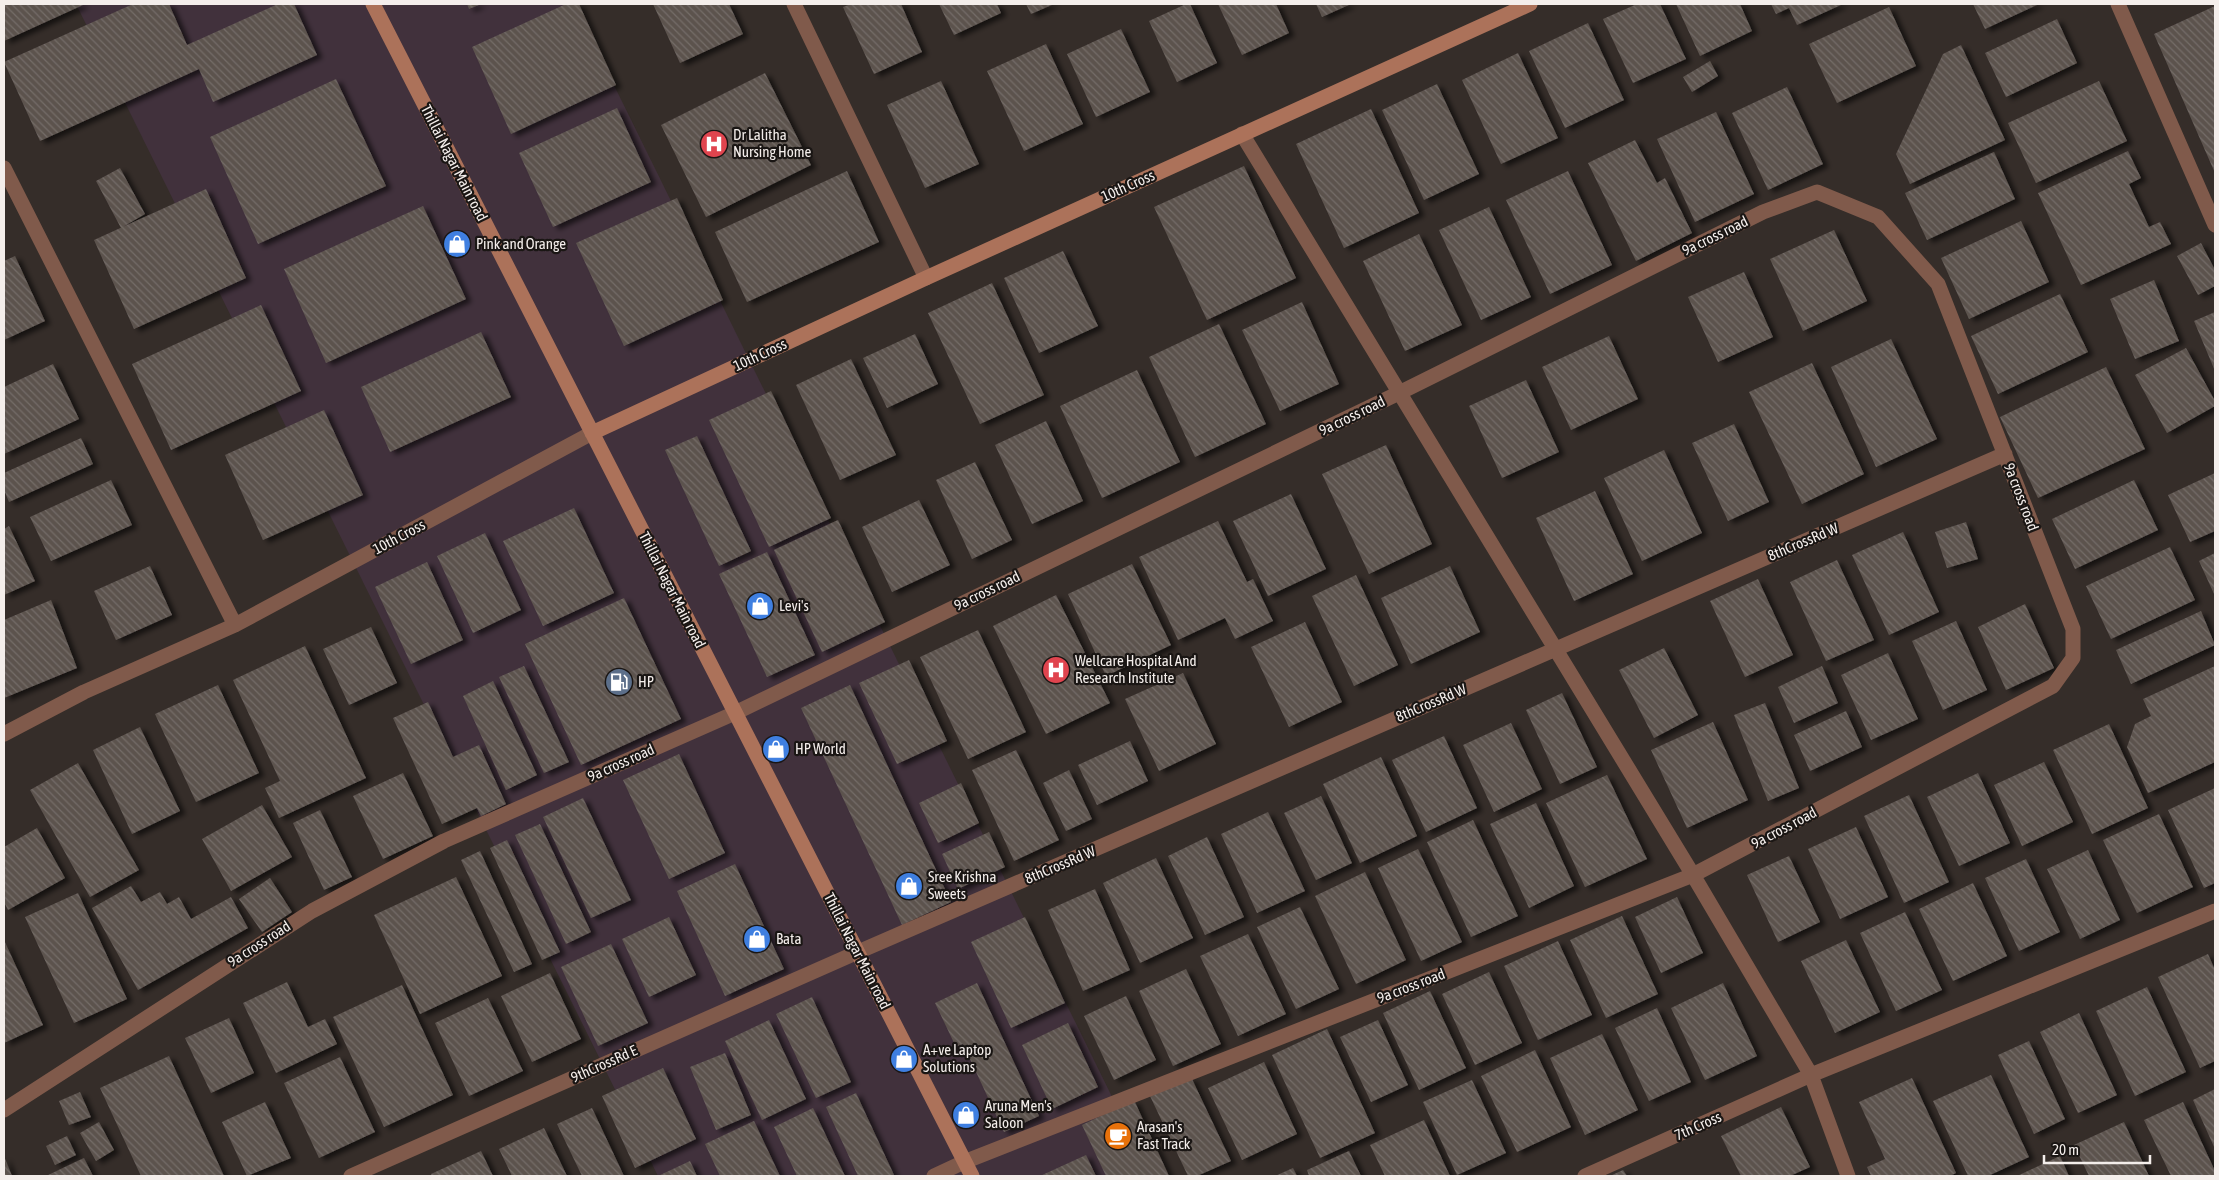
<svg xmlns="http://www.w3.org/2000/svg" width="2219" height="1180" font-family="'Asap Condensed',sans-serif">
<style>
.commercial{fill:#41313c}
.building{fill:url(#building-back-hatch);filter:url(#shadow)}
.lines{fill:none;stroke-linecap:round;stroke-linejoin:round}
.street{stroke:#805a4b;stroke-width:15}
.secondary{stroke:#ac725a;stroke-width:15}
.labels{text-anchor:middle;stroke-width:4.5;stroke-linejoin:round;paint-order:stroke}
.poi-label{font-size:15px;fill:#f4eeeb;stroke:#1a1614;text-anchor:start}
.street-label{font-size:15px;fill:#f4eeeb;stroke:#1a1614}
</style>
<defs>
<pattern id="building-back-hatch" width="6" height="6" patternUnits="userSpaceOnUse" patternTransform="scale(1.25)"><rect width="6" height="6" fill="#5c534e"/><path d="M-1 5l2 2M0 0l6 6M5-1l2 2" fill="none" stroke="#746c68"/></pattern>
<filter id="shadow"><feDropShadow dx="5.5" dy="3" stdDeviation="2.5" flood-color="#0009"/></filter>
</defs>
<rect width="100%" height="100%" fill="#352d29"/>
<path class="commercial" d="M 76,4 L 574,4 L 1151,1176 L 658,1176 Z"/>
<path class="building" d="M 4,4 L 82,4 L 83,5 L 4,41 Z
M 133,4 L 169,4 L 187,45 L 278,4 L 294,4 L 317,55 L 213,102 L 199,69 L 40,141 L 4,62 Z
M 467,4 L 481,4 L 469,9 Z
M 566,4 L 579,4 L 616,85 L 511,134 L 472,47 Z
M 653,4 L 729,4 L 743,34 L 680,63 Z
M 851,4 L 901,4 L 922,52 L 874,74 L 843,7 Z
M 939,4 L 997,4 L 1001,13 L 954,35 Z
M 1026,4 L 1054,4 L 1031,14 Z
M 1186,4 L 1190,4 L 1217,63 L 1177,82 L 1149,21 Z
M 1218,4 L 1276,4 L 1289,33 L 1242,55 Z
M 1316,4 L 1351,4 L 1322,17 Z
M 1637,4 L 1660,4 L 1686,59 L 1633,83 L 1603,19 Z
M 1676,4 L 1740,4 L 1752,31 L 1700,56 Z
M 1771,4 L 1843,4 L 1797,25 L 1789,8 L 1776,14 Z
M 1973,4 L 2039,4 L 1985,29 Z
M 2215,6 L 2215,173 L 2154,34 Z
M 1889,7 L 1916,66 L 1837,103 L 1809,44 Z
M 2057,19 L 2077,63 L 2006,97 L 1985,53 Z
M 1588,23 L 1624,100 L 1565,128 L 1529,51 Z
M 1121,29 L 1150,92 L 1096,117 L 1067,54 Z
M 1046,44 L 1083,124 L 1024,151 L 987,71 Z
M 1961,45 L 2005,140 L 1910,184 L 1896,154 L 1943,54 Z
M 1518,53 L 1558,138 L 1501,164 L 1462,80 Z
M 1710,61 L 1718,76 L 1692,92 L 1683,77 Z
M 765,73 L 811,165 L 706,217 L 661,125 Z
M 336,79 L 386,186 L 258,244 L 210,137 Z
M 941,81 L 979,164 L 925,188 L 887,105 Z
M 2099,81 L 2127,141 L 2036,183 L 2008,123 Z
M 1437,84 L 1479,174 L 1424,200 L 1382,110 Z
M 1787,87 L 1823,164 L 1768,190 L 1732,113 Z
M 617,108 L 651,182 L 553,227 L 519,153 Z
M 1371,109 L 1419,213 L 1344,248 L 1296,144 Z
M 1716,112 L 1754,194 L 1695,222 L 1657,139 Z
M 1635,140 L 1657,183 L 1665,178 L 1692,233 L 1636,261 L 1588,163 Z
M 2128,151 L 2141,178 L 2129,184 L 2149,227 L 2160,222 L 2171,244 L 2081,285 L 2038,193 Z
M 1994,152 L 2015,199 L 1927,240 L 1905,193 Z
M 1244,166 L 1296,278 L 1207,320 L 1154,207 Z
M 120,168 L 145,214 L 121,228 L 96,181 Z
M 847,171 L 879,242 L 747,302 L 715,232 Z
M 1568,171 L 1612,265 L 1550,294 L 1506,200 Z
M 206,189 L 246,278 L 134,329 L 94,240 Z
M 677,198 L 723,300 L 624,346 L 576,243 Z
M 423,206 L 466,299 L 326,363 L 284,269 Z
M 1489,207 L 1531,297 L 1481,320 L 1439,230 Z
M 2021,221 L 2049,282 L 1969,319 L 1941,258 Z
M 1834,230 L 1867,301 L 1803,331 L 1770,259 Z
M 1419,234 L 1462,325 L 1405,351 L 1363,261 Z
M 2201,243 L 2215,270 L 2215,286 L 2198,295 L 2177,256 Z
M 1063,251 L 1098,326 L 1039,353 L 1004,278 Z
M 15,256 L 45,321 L 4,340 L 4,261 Z
M 1744,272 L 1773,337 L 1718,362 L 1688,297 Z
M 2154,280 L 2179,341 L 2135,359 L 2110,299 Z
M 992,283 L 1044,395 L 980,424 L 928,313 Z
M 2060,294 L 2088,352 L 1998,394 L 1971,336 Z
M 1302,302 L 1339,384 L 1280,411 L 1242,330 Z
M 261,305 L 301,391 L 171,450 L 132,364 Z
M 2215,312 L 2215,371 L 2194,321 Z
M 1219,324 L 1266,424 L 1195,457 L 1149,357 Z
M 481,332 L 511,397 L 390,452 L 361,387 Z
M 915,334 L 938,384 L 887,408 L 863,358 Z
M 1609,336 L 1638,399 L 1571,430 L 1542,367 Z
M 1891,339 L 1937,439 L 1876,467 L 1831,367 Z
M 2186,348 L 2215,401 L 2215,406 L 2167,433 L 2135,375 Z
M 851,359 L 896,455 L 840,480 L 796,385 Z
M 1812,363 L 1864,474 L 1802,504 L 1749,392 Z
M 53,364 L 79,419 L 4,454 L 4,387 Z
M 2106,367 L 2145,449 L 2038,498 L 2000,417 Z
M 1137,370 L 1180,462 L 1102,498 L 1060,406 Z
M 1526,380 L 1559,452 L 1502,478 L 1469,406 Z
M 771,391 L 831,518 L 769,547 L 709,420 Z
M 324,410 L 363,495 L 263,540 L 225,455 Z
M 1046,421 L 1083,501 L 1032,524 L 995,445 Z
M 1734,424 L 1769,502 L 1728,521 L 1692,443 Z
M 697,436 L 751,551 L 719,566 L 665,450 Z
M 81,438 L 93,464 L 9,502 L 4,490 L 4,473 Z
M 1386,445 L 1432,544 L 1369,574 L 1322,474 Z
M 1664,450 L 1702,533 L 1642,561 L 1604,478 Z
M 975,462 L 1012,540 L 972,559 L 936,480 Z
M 2215,473 L 2215,531 L 2190,542 L 2168,495 Z
M 111,480 L 132,525 L 51,561 L 30,517 Z
M 2134,480 L 2158,530 L 2075,569 L 2052,519 Z
M 1595,491 L 1633,574 L 1574,601 L 1536,518 Z
M 1291,494 L 1326,569 L 1268,596 L 1233,521 Z
M 919,500 L 950,565 L 892,592 L 862,527 Z
M 574,508 L 614,593 L 543,626 L 503,541 Z
M 838,520 L 885,622 L 822,652 L 774,550 Z
M 1218,521 L 1247,582 L 1253,579 L 1273,621 L 1235,639 L 1225,618 L 1178,640 L 1139,557 Z
M 1966,522 L 1978,559 L 1947,568 L 1935,532 Z
M 9,526 L 35,581 L 4,595 L 4,529 Z
M 1903,532 L 1939,612 L 1889,635 L 1852,555 Z
M 485,533 L 521,610 L 473,633 L 437,556 Z
M 2170,547 L 2195,600 L 2111,639 L 2086,586 Z
M 767,552 L 815,655 L 767,677 L 719,574 Z
M 2215,553 L 2215,596 L 2199,561 Z
M 1837,560 L 1874,640 L 1826,661 L 1790,582 Z
M 427,562 L 463,640 L 411,664 L 375,587 Z
M 1132,564 L 1171,645 L 1106,676 L 1068,594 Z
M 150,566 L 172,615 L 116,640 L 94,591 Z
M 1450,566 L 1480,632 L 1411,664 L 1381,598 Z
M 1356,575 L 1398,665 L 1354,686 L 1312,596 Z
M 1758,579 L 1793,655 L 1745,677 L 1710,601 Z
M 1056,595 L 1110,703 L 1046,734 L 993,626 Z
M 624,598 L 681,719 L 581,765 L 525,644 Z
M 51,600 L 77,668 L 4,698 L 4,620 Z
M 2025,604 L 2054,668 L 2006,690 L 1978,627 Z
M 2201,611 L 2215,645 L 2131,684 L 2116,650 Z
M 1956,621 L 1987,690 L 1943,710 L 1912,641 Z
M 1305,622 L 1342,702 L 1289,727 L 1251,647 Z
M 371,627 L 397,683 L 349,705 L 323,649 Z
M 978,630 L 1026,732 L 968,759 L 920,657 Z
M 305,646 L 366,778 L 279,818 L 265,788 L 280,781 L 233,680 Z
M 1664,648 L 1698,715 L 1654,738 L 1619,670 Z
M 1888,653 L 1918,719 L 1871,740 L 1841,675 Z
M 909,660 L 947,741 L 897,764 L 859,683 Z
M 524,666 L 569,762 L 544,773 L 499,677 Z
M 1822,666 L 1838,703 L 1794,723 L 1778,687 Z
M 2215,666 L 2215,762 L 2148,793 L 2127,747 L 2135,724 L 2151,716 L 2143,699 Z
M 1183,673 L 1216,744 L 1159,771 L 1125,699 Z
M 493,681 L 537,775 L 506,790 L 463,696 Z
M 218,685 L 259,773 L 196,802 L 155,714 Z
M 850,685 L 951,902 L 902,925 L 801,708 Z
M 1562,693 L 1597,767 L 1560,784 L 1526,710 Z
M 428,702 L 453,757 L 479,745 L 506,804 L 481,816 L 477,808 L 442,824 L 393,718 Z
M 1765,703 L 1799,788 L 1768,801 L 1734,715 Z
M 1846,711 L 1862,747 L 1810,771 L 1794,735 Z
M 1713,722 L 1748,800 L 1687,828 L 1651,750 Z
M 1511,723 L 1542,789 L 1494,812 L 1463,745 Z
M 2109,724 L 2148,808 L 2092,834 L 2053,750 Z
M 140,727 L 180,811 L 132,834 L 93,750 Z
M 1444,736 L 1477,808 L 1426,832 L 1392,760 Z
M 1130,741 L 1148,781 L 1097,805 L 1078,765 Z
M 1016,750 L 1059,840 L 1014,861 L 972,770 Z
M 679,754 L 725,853 L 669,879 L 623,780 Z
M 1381,757 L 1417,836 L 1360,863 L 1323,784 Z
M 2044,762 L 2073,822 L 2022,846 L 1994,785 Z
M 78,763 L 139,870 L 90,897 L 30,790 Z
M 1069,770 L 1092,819 L 1066,831 L 1043,783 Z
M 403,773 L 433,836 L 383,859 L 353,796 Z
M 1978,773 L 2010,843 L 1959,866 L 1927,797 Z
M 1607,775 L 1647,859 L 1585,887 L 1546,803 Z
M 961,783 L 979,823 L 938,843 L 919,803 Z
M 2215,788 L 2215,883 L 2204,888 L 2168,810 Z
M 1909,795 L 1949,882 L 1904,903 L 1864,816 Z
M 1321,796 L 1352,863 L 1316,880 L 1284,813 Z
M 583,798 L 631,900 L 591,918 L 543,817 Z
M 1536,803 L 1574,886 L 1529,908 L 1490,824 Z
M 262,805 L 292,857 L 231,891 L 202,839 Z
M 320,810 L 352,877 L 324,890 L 293,823 Z
M 1268,812 L 1305,891 L 1257,913 L 1221,834 Z
M 2159,814 L 2193,887 L 2137,913 L 2103,840 Z
M 1473,820 L 1518,916 L 1471,937 L 1427,842 Z
M 540,824 L 591,932 L 566,944 L 515,835 Z
M 1856,827 L 1888,897 L 1840,919 L 1808,849 Z
M 37,828 L 65,878 L 8,910 L 4,902 L 4,847 Z
M 989,832 L 1005,867 L 958,889 L 942,854 Z
M 1207,837 L 1244,917 L 1205,935 L 1168,856 Z
M 507,840 L 560,952 L 542,960 L 490,848 Z
M 1418,849 L 1462,942 L 1421,961 L 1378,868 Z
M 2088,850 L 2120,920 L 2080,939 L 2047,869 Z
M 480,851 L 532,964 L 514,972 L 461,860 Z
M 1789,856 L 1820,922 L 1778,942 L 1747,875 Z
M 1156,858 L 1193,938 L 1140,963 L 1103,883 Z
M 2026,859 L 2060,932 L 2019,951 L 1985,878 Z
M 735,864 L 784,969 L 725,996 L 677,891 Z
M 1365,872 L 1406,960 L 1356,984 L 1315,896 Z
M 456,877 L 502,976 L 420,1014 L 374,915 Z
M 270,878 L 292,912 L 262,932 L 239,899 Z
M 1973,883 L 2007,956 L 1953,981 L 1919,909 Z
M 131,886 L 141,902 L 160,892 L 167,904 L 179,897 L 191,919 L 231,897 L 248,928 L 138,990 L 92,908 Z
M 1095,889 L 1130,970 L 1083,991 L 1048,910 Z
M 78,893 L 127,999 L 74,1023 L 25,917 Z
M 1677,897 L 1703,953 L 1661,973 L 1635,917 Z
M 1300,907 L 1339,989 L 1296,1009 L 1257,927 Z
M 1905,912 L 1942,990 L 1896,1011 L 1860,933 Z
M 1622,916 L 1658,994 L 1606,1018 L 1570,940 Z
M 669,917 L 696,975 L 649,997 L 622,939 Z
M 1025,917 L 1065,1003 L 1011,1028 L 971,942 Z
M 1248,934 L 1286,1014 L 1238,1036 L 1200,956 Z
M 4,940 L 43,1025 L 4,1043 Z
M 1846,940 L 1880,1012 L 1835,1033 L 1801,961 Z
M 1558,941 L 1592,1015 L 1538,1040 L 1504,966 Z
M 611,944 L 648,1023 L 598,1046 L 561,967 Z
M 2208,954 L 2215,970 L 2215,1061 L 2200,1068 L 2158,977 Z
M 1186,969 L 1221,1044 L 1173,1066 L 1139,991 Z
M 1489,972 L 1522,1043 L 1475,1065 L 1442,994 Z
M 550,973 L 581,1039 L 532,1062 L 501,996 Z
M 287,982 L 308,1027 L 325,1019 L 337,1044 L 276,1073 L 243,1003 Z
M 977,983 L 1039,1116 L 1004,1132 L 963,1044 L 956,1047 L 935,1003 Z
M 1723,983 L 1757,1056 L 1705,1080 L 1671,1008 Z
M 402,985 L 453,1095 L 384,1127 L 333,1017 Z
M 2147,987 L 2186,1072 L 2135,1096 L 2096,1011 Z
M 1430,991 L 1466,1068 L 1419,1090 L 1383,1013 Z
M 1126,996 L 1156,1060 L 1114,1080 L 1084,1016 Z
M 812,997 L 851,1082 L 816,1098 L 776,1014 Z
M 488,998 L 523,1071 L 469,1096 L 435,1023 Z
M 1657,1008 L 1691,1082 L 1649,1101 L 1615,1028 Z
M 2079,1013 L 2117,1095 L 2078,1113 L 2040,1032 Z
M 229,1018 L 254,1073 L 211,1093 L 185,1038 Z
M 769,1020 L 806,1099 L 762,1120 L 725,1041 Z
M 1378,1020 L 1408,1085 L 1371,1102 L 1340,1037 Z
M 1068,1023 L 1098,1087 L 1052,1109 L 1022,1045 Z
M 1327,1029 L 1375,1133 L 1320,1158 L 1272,1055 Z
M 1602,1034 L 1638,1110 L 1585,1135 L 1550,1058 Z
M 2029,1041 L 2065,1119 L 2034,1134 L 1998,1055 Z
M 1535,1050 L 1571,1127 L 1517,1152 L 1481,1076 Z
M 725,1053 L 751,1115 L 716,1130 L 690,1067 Z
M 169,1056 L 224,1176 L 141,1176 L 100,1088 Z
M 340,1057 L 375,1132 L 319,1158 L 284,1083 Z
M 1264,1062 L 1297,1134 L 1242,1160 L 1208,1088 Z
M 663,1068 L 696,1139 L 635,1168 L 602,1096 Z
M 1991,1075 L 2029,1157 L 1988,1176 L 1968,1176 L 1933,1101 Z
M 1191,1077 L 1231,1161 L 1197,1176 L 1188,1176 L 1150,1096 Z
M 1912,1078 L 1956,1173 L 1950,1176 L 1871,1176 L 1867,1167 L 1885,1159 L 1859,1102 Z
M 1472,1080 L 1506,1153 L 1457,1175 L 1423,1102 Z
M 2215,1089 L 2215,1149 L 2193,1100 Z
M 80,1092 L 91,1117 L 69,1125 L 59,1101 Z
M 856,1093 L 894,1175 L 891,1176 L 858,1176 L 826,1107 Z
M 1134,1100 L 1169,1176 L 1106,1176 L 1082,1125 Z
M 265,1102 L 291,1158 L 247,1176 L 222,1122 Z
M 2183,1102 L 2215,1171 L 2215,1176 L 2171,1176 L 2144,1120 Z
M 1781,1107 L 1810,1167 L 1790,1176 L 1741,1176 L 1721,1136 Z
M 592,1108 L 624,1176 L 582,1176 L 557,1124 Z
M 813,1108 L 845,1176 L 797,1176 L 774,1127 Z
M 1424,1120 L 1450,1176 L 1385,1176 L 1370,1145 Z
M 754,1121 L 780,1176 L 720,1176 L 705,1144 Z
M 99,1122 L 114,1150 L 96,1161 L 80,1133 Z
M 2124,1122 L 2149,1176 L 2089,1176 L 2074,1145 Z
M 544,1128 L 567,1176 L 512,1176 L 499,1149 Z
M 67,1136 L 76,1155 L 55,1165 L 46,1146 Z
M 481,1151 L 493,1176 L 432,1176 L 431,1174 Z
M 1349,1151 L 1361,1176 L 1309,1176 L 1307,1170 Z
M 1086,1155 L 1096,1176 L 1040,1176 Z
M 4,1156 L 12,1176 L 4,1176 Z
M 2060,1156 L 2069,1176 L 2017,1176 Z
M 84,1158 L 93,1176 L 46,1176 Z
M 690,1161 L 697,1176 L 658,1176 Z
M 1293,1168 L 1297,1176 L 1275,1176 Z
M 1623,1170 L 1627,1176 L 1610,1176 Z"/>
<g class="lines">
<path class="street" d="M 794,4 L 926,278
M 2118,4 L 2215,225
M 1242,134 L 1693,875 L 1811,1075 L 1848,1176
M 4,168 L 235,625
M 4,734 L 84,692 L 235,625 L 592,433
M 4,1110 L 312,911 L 444,841 L 735,713 L 1399,393 L 1763,212 L 1817,192 L 1878,217 L 1938,284 L 2073,629 L 2073,658 L 2053,686 L 1693,875 L 964,1162 L 934,1176
M 351,1176 L 858,952 L 2005,454
M 1585,1176 L 1811,1075 L 2215,911"/>
<path class="secondary" d="M 373,4 L 972,1176
M 592,433 L 926,278 L 1530,4"/>
</g>
<defs>
<g id="hospital-disc" transform="scale(1.4375)"><circle r="9.5" fill="#e0444e" stroke="#1a1614"/><path d="M-5-5h3v3.5h4V-5h3V5h-3V1.5h-4V5h-3Z" fill="#fff"/></g>
<g id="shop-disc" transform="scale(1.4375)"><circle r="9.5" fill="#3f7fe0" stroke="#1a1614"/><path d="M-5-2.5h2.3a2.7 3.5 0 0 1 5.4 0H5L5.5 6h-11ZM-1.5-2.5h3a1.5 2.3 0 0 0-3 0Z" fill="#fff"/></g>
<g id="fuel-disc" transform="scale(1.4375)"><circle r="9.5" fill="#5c6f8a" stroke="#1a1614"/><path d="M-5.5-6h7V0h2V4h1.3V-2.5L3-4.5l.8-.8L6-3V5H2.5V1h-1V6h-7ZM-4.2-4.7v3.2H.2V-4.7Z" fill="#fff"/></g>
<g id="cafe-disc" transform="scale(1.4375)"><circle r="9.5" fill="#e8710a" stroke="#1a1614"/><path d="M-5.5-4.5H6V0H3Q3 3.5 0 3.5H-2.5Q-5.5 3.5-5.5 0ZM3-3.2v2h1.7v-2ZM-6 4.5H4V6H-6Z" fill="#fff"/></g>
</defs>
<g fill-rule="evenodd">
<use href="#hospital-disc" x="714" y="144"/>
<use href="#shop-disc" x="457" y="244"/>
<use href="#shop-disc" x="760" y="606"/>
<use href="#hospital-disc" x="1056" y="670"/>
<use href="#fuel-disc" x="619" y="682"/>
<use href="#shop-disc" x="776" y="749"/>
<use href="#shop-disc" x="909" y="886"/>
<use href="#shop-disc" x="757" y="939"/>
<use href="#shop-disc" x="904" y="1059"/>
<use href="#shop-disc" x="966" y="1115"/>
<use href="#cafe-disc" x="1118" y="1136"/>
</g>
<g class="labels">
<g class="poi-label">
<text x="733" y="140">Dr Lalitha<tspan x="733" dy="17">Nursing Home</tspan></text>
<text x="476" y="249">Pink and Orange</text>
<text x="779" y="611">Levi's</text>
<text x="1075" y="666">Wellcare Hospital And<tspan x="1075" dy="17">Research Institute</tspan></text>
<text x="638" y="687">HP</text>
<text x="795" y="754">HP World</text>
<text x="928" y="882">Sree Krishna<tspan x="928" dy="17">Sweets</tspan></text>
<text x="776" y="944">Bata</text>
<text x="923" y="1055">A+ve Laptop<tspan x="923" dy="17">Solutions</tspan></text>
<text x="985" y="1111">Aruna Men's<tspan x="985" dy="17">Saloon</tspan></text>
<text x="1137" y="1132">Arasan's<tspan x="1137" dy="17">Fast Track</tspan></text>
</g>
<g class="street-label">
<text transform="translate(454 163) rotate(63)" y="5">Thillai Nagar Main road</text>
<text transform="translate(1128 186) rotate(-24)" y="5">10th Cross</text>
<text transform="translate(1715 236) rotate(-26)" y="5">9a cross road</text>
<text transform="translate(760 355) rotate(-25)" y="5">10th Cross</text>
<text transform="translate(1352 416) rotate(-26)" y="5">9a cross road</text>
<text transform="translate(2021 497) rotate(69)" y="5">9a cross road</text>
<text transform="translate(399 537) rotate(-28)" y="5">10th Cross</text>
<text transform="translate(1803 542) rotate(-23)" y="5">8thCrossRd W</text>
<text transform="translate(672 590) rotate(63)" y="5">Thillai Nagar Main road</text>
<text transform="translate(987 591) rotate(-26)" y="5">9a cross road</text>
<text transform="translate(1431 703) rotate(-23)" y="5">8thCrossRd W</text>
<text transform="translate(621 763) rotate(-24)" y="5">9a cross road</text>
<text transform="translate(1784 828) rotate(-28)" y="5">9a cross road</text>
<text transform="translate(1060 865) rotate(-23)" y="5">8thCrossRd W</text>
<text transform="translate(259 944) rotate(-33)" y="5">9a cross road</text>
<text transform="translate(857 951) rotate(63)" y="5">Thillai Nagar Main road</text>
<text transform="translate(1411 986) rotate(-21)" y="5">9a cross road</text>
<text transform="translate(604 1064) rotate(-24)" y="5">9thCrossRd E</text>
<text transform="translate(1698 1126) rotate(-24)" y="5">7th Cross</text>
</g>
</g>
<rect width="2219" height="1180" fill="none" stroke="#f4eeeb" stroke-width="10"/>
<path d="M2044 1155v8h106v-8" fill="none" stroke="#f4eeeb" stroke-width="2.5"/>
<text x="2052" y="1155" font-size="15" fill="#f4eeeb" stroke="#1a1614" stroke-width="4" paint-order="stroke">20 m</text>
</svg>
